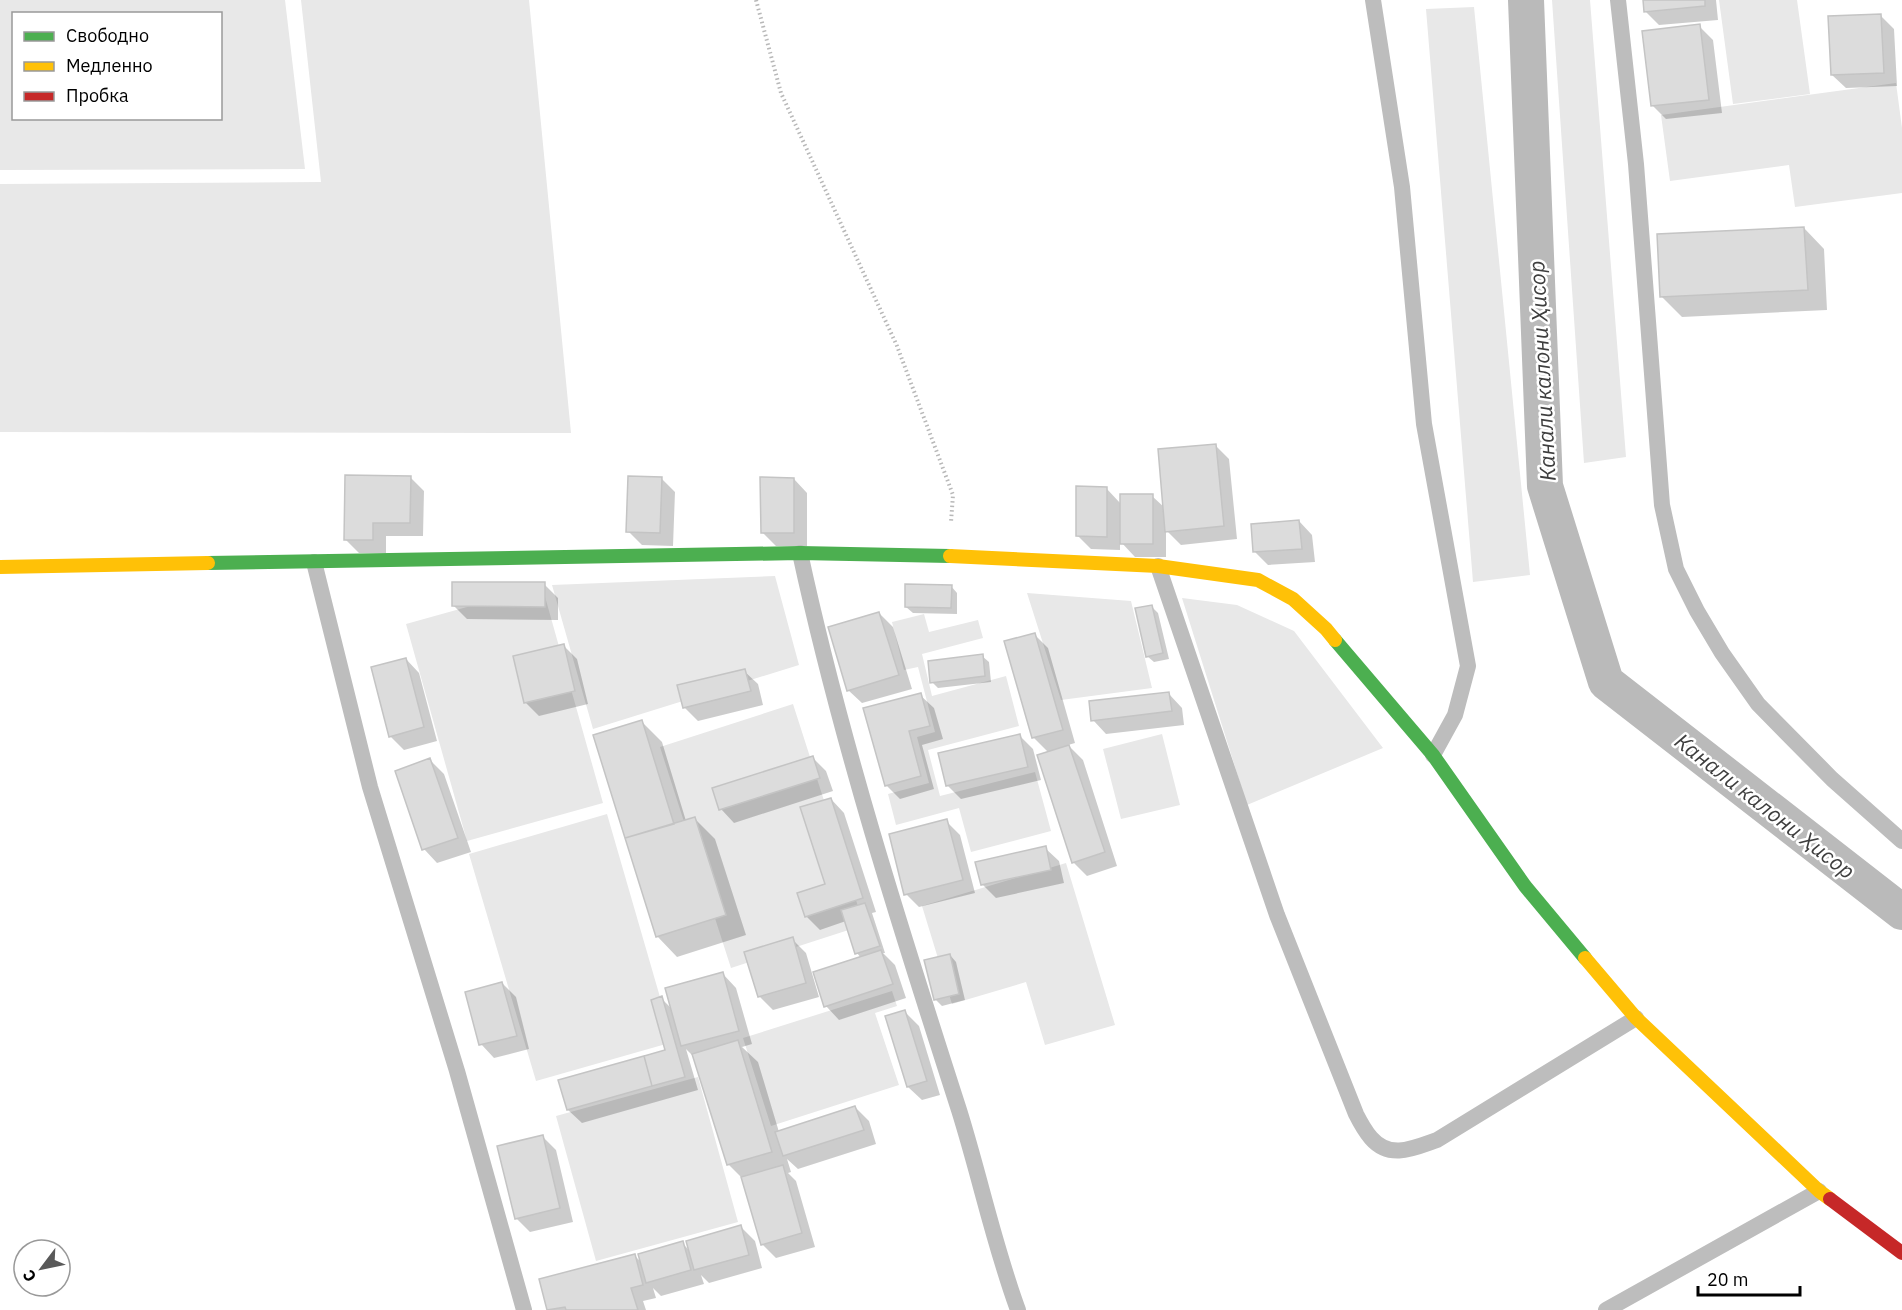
<svg xmlns="http://www.w3.org/2000/svg" width="1902" height="1310" font-family="'IBM Plex Sans',sans-serif">
<style>
.green{fill:#e8e8e8;fill-rule:evenodd}
.shadow{fill:#0003}
.lines{fill:none;stroke-linecap:round;stroke-linejoin:round}
.canal{stroke:#bababa;stroke-width:36}
.building{fill:#dcdcdc;stroke:#c4c4c4;stroke-width:1.5}
.path{stroke:#b8b8b8;stroke-width:4;stroke-dasharray:1.5 3;stroke-linecap:butt}
.lane{stroke:#bdbdbd;stroke-width:16}
.fast{stroke:#4caf50;stroke-width:14}
.slow{stroke:#ffc107;stroke-width:14}
.jam{stroke:#c62828;stroke-width:14}
.labels{text-anchor:middle;stroke-width:5;stroke-linejoin:round;paint-order:stroke}
.water-label{font-size:22px;font-style:italic;fill:#3e3e3e;stroke:#fff}
</style>
<rect width="100%" height="100%" fill="#fff"/>
<path class="green" d="M 0,0 L 285,0 L 305,169 L 0,170 ZM 14,14 L 220,14 L 220,118 L 14,118 Z
M 301,0 L 529,0 L 571,433 L 0,432 L 0,184 L 321,182 Z
M 1552,0 L 1590,0 L 1626,457 L 1584,463 Z
M 1719,0 L 1797,0 L 1810,94 L 1733,104 Z
M 1474,7 L 1530,575 L 1473,582 L 1426,9 Z
M 1896,83 L 1902,128 L 1902,193 L 1795,207 L 1789,165 L 1670,181 L 1661,115 Z
M 775,576 L 799,665 L 593,729 L 552,585 Z
M 542,586 L 603,803 L 467,841 L 406,624 Z
M 1027,593 L 1131,601 L 1152,688 L 1061,700 Z
M 1182,598 L 1237,605 L 1294,631 L 1383,748 L 1247,805 Z
M 924,614 L 929,632 L 978,620 L 983,638 L 922,654 L 932,696 L 1006,676 L 1019,726 L 928,750 L 940,796 L 1035,772 L 1051,831 L 971,852 L 959,808 L 896,825 L 888,794 L 929,783 L 917,737 L 935,732 L 918,667 L 904,670 L 892,622 Z
M 793,704 L 864,925 L 731,968 L 660,747 Z
M 1162,734 L 1180,805 L 1121,819 L 1103,749 Z
M 607,814 L 673,1042 L 536,1081 L 469,854 Z
M 1066,863 L 1115,1025 L 1045,1045 L 1026,982 L 952,1004 L 922,906 Z
M 892,991 L 897,1006 L 875,1013 L 899,1085 L 771,1126 L 743,1038 Z
M 698,1077 L 738,1222 L 596,1261 L 556,1116 Z"/>
<path class="shadow" d="M 1645,0 L 1716,0 L 1718,20 L 1659,25 L 1646,12 Z
M 1880,15 L 1894,29 L 1897,86 L 1846,88 L 1832,75 Z
M 1699,26 L 1713,40 L 1722,113 L 1666,119 L 1652,105 Z
M 1804,228 L 1824,249 L 1827,310 L 1682,317 L 1661,296 Z
M 1216,446 L 1229,459 L 1237,539 L 1181,545 L 1166,530 L 1166,557 L 1135,557 L 1120,541 L 1120,550 L 1091,549 L 1078,536 L 1106,488 L 1121,504 L 1152,496 L 1165,508 Z
M 410,477 L 424,491 L 423,536 L 386,536 L 386,553 L 359,553 L 345,539 Z
M 661,478 L 675,492 L 673,546 L 642,545 L 628,531 Z
M 794,479 L 807,493 L 807,546 L 776,546 L 762,532 Z
M 1299,521 L 1312,535 L 1315,562 L 1268,565 L 1255,552 Z
M 544,584 L 558,598 L 558,620 L 467,619 L 453,605 Z
M 951,586 L 957,593 L 957,614 L 913,613 L 906,607 Z
M 1151,606 L 1158,613 L 1169,659 L 1154,662 L 1147,656 Z
M 879,613 L 893,627 L 912,689 L 862,703 L 848,690 Z
M 1035,635 L 1048,648 L 1075,743 L 1068,745 L 1083,760 L 1117,866 L 1087,876 L 1073,862 L 1049,753 L 1033,737 Z
M 564,646 L 577,659 L 588,704 L 539,716 L 525,702 Z
M 982,656 L 989,662 L 991,682 L 938,688 L 932,682 Z
M 406,659 L 419,673 L 437,741 L 404,750 L 390,736 Z
M 744,671 L 758,684 L 763,705 L 698,721 L 684,707 Z
M 1169,694 L 1182,708 L 1184,725 L 1106,734 L 1093,720 Z
M 920,695 L 934,708 L 943,739 L 922,745 L 934,789 L 900,799 L 886,785 Z
M 642,722 L 662,742 L 686,821 L 694,818 L 715,839 L 746,935 L 677,957 L 657,936 Z
M 1019,735 L 1033,749 L 1041,780 L 961,799 L 947,785 Z
M 813,758 L 826,771 L 833,791 L 734,823 L 721,809 Z
M 430,760 L 444,774 L 471,852 L 437,863 L 424,849 Z
M 831,799 L 844,813 L 876,912 L 872,913 L 885,953 L 883,953 L 895,965 L 906,998 L 839,1020 L 826,1006 L 861,958 L 857,953 L 846,921 L 820,930 L 806,916 L 827,885 Z
M 946,821 L 960,835 L 975,893 L 919,907 L 906,894 Z
M 1045,848 L 1059,861 L 1064,883 L 996,898 L 982,884 Z
M 792,939 L 806,953 L 819,997 L 773,1010 L 759,996 Z
M 950,955 L 956,962 L 965,1000 L 942,1006 L 935,999 Z
M 723,974 L 736,988 L 752,1044 L 742,1047 L 758,1062 L 779,1132 L 855,1107 L 869,1121 L 876,1144 L 798,1169 L 787,1159 L 791,1172 L 788,1173 L 796,1181 L 815,1247 L 776,1258 L 762,1244 L 744,1180 L 728,1164 L 695,1058 L 686,1049 L 698,1090 L 582,1123 L 568,1110 L 667,1051 L 661,998 L 672,1009 Z
M 502,983 L 516,997 L 529,1049 L 494,1058 L 481,1044 Z
M 905,1012 L 919,1026 L 940,1095 L 922,1100 L 908,1087 Z
M 542,1136 L 556,1150 L 573,1222 L 530,1232 L 516,1218 Z
M 741,1227 L 755,1241 L 762,1268 L 709,1283 L 701,1275 L 704,1284 L 661,1296 L 653,1288 L 656,1298 L 643,1301 L 646,1310 L 549,1310 L 541,1280 L 634,1255 L 642,1263 L 682,1243 L 690,1251 Z"/>
<g class="lines">
<path class="canal" d="M 1526,0 L 1545,486 L 1606,682 L 1902,912"/>
</g>
<path class="building" d="M 1643,0 L 1705,0 L 1705,6 L 1644,12 Z
M 1881,14 L 1884,73 L 1831,75 L 1828,16 Z
M 1700,24 L 1709,100 L 1651,106 L 1642,31 Z
M 1804,227 L 1808,290 L 1660,297 L 1657,234 Z
M 1216,444 L 1224,526 L 1165,532 L 1158,449 Z
M 345,475 L 411,476 L 410,523 L 373,523 L 373,540 L 344,540 Z
M 628,476 L 662,477 L 660,533 L 626,532 Z
M 760,477 L 794,478 L 794,533 L 761,533 Z
M 1076,486 L 1107,487 L 1107,537 L 1076,536 Z
M 1120,494 L 1153,494 L 1153,544 L 1120,544 Z
M 1299,520 L 1302,549 L 1253,552 L 1251,524 Z
M 452,582 L 545,582 L 545,607 L 452,606 Z
M 905,584 L 952,585 L 951,608 L 905,607 Z
M 1152,605 L 1163,653 L 1146,657 L 1135,608 Z
M 879,612 L 899,675 L 847,691 L 828,627 Z
M 1035,633 L 1063,730 L 1032,738 L 1004,641 Z
M 564,644 L 575,691 L 524,703 L 513,656 Z
M 983,654 L 985,676 L 930,683 L 928,661 Z
M 406,658 L 424,727 L 389,737 L 371,667 Z
M 745,669 L 751,691 L 683,708 L 677,685 Z
M 1169,692 L 1172,711 L 1091,721 L 1089,701 Z
M 921,693 L 930,726 L 909,731 L 921,776 L 885,786 L 863,708 Z
M 642,720 L 674,824 L 625,838 L 593,735 Z
M 1020,734 L 1028,767 L 946,786 L 938,753 Z
M 1069,745 L 1105,852 L 1072,863 L 1037,755 Z
M 813,756 L 820,778 L 719,810 L 712,788 Z
M 430,758 L 458,838 L 422,850 L 395,771 Z
M 831,798 L 863,898 L 805,917 L 797,893 L 825,884 L 800,807 Z
M 695,817 L 726,915 L 656,937 L 625,838 Z
M 947,819 L 963,880 L 904,895 L 889,834 Z
M 1046,846 L 1051,870 L 981,885 L 975,862 Z
M 865,903 L 880,946 L 855,954 L 841,910 Z
M 793,937 L 806,983 L 758,997 L 744,952 Z
M 881,950 L 893,984 L 824,1007 L 813,972 Z
M 950,954 L 959,994 L 934,1000 L 924,960 Z
M 723,972 L 739,1031 L 681,1046 L 665,988 Z
M 502,982 L 517,1036 L 479,1045 L 465,992 Z
M 662,996 L 685,1077 L 652,1086 L 644,1056 L 665,1050 L 651,1000 Z
M 905,1010 L 927,1081 L 907,1087 L 885,1016 Z
M 738,1040 L 772,1152 L 727,1165 L 692,1054 Z
M 644,1056 L 652,1086 L 567,1110 L 558,1080 Z
M 855,1106 L 864,1130 L 783,1156 L 775,1132 Z
M 543,1135 L 560,1208 L 515,1219 L 497,1146 Z
M 783,1165 L 802,1233 L 761,1245 L 741,1177 Z
M 741,1225 L 749,1255 L 694,1270 L 686,1241 Z
M 683,1241 L 691,1270 L 646,1283 L 638,1254 Z
M 635,1254 L 643,1285 L 631,1288 L 638,1310 L 566,1310 L 565,1307 L 547,1310 L 539,1279 Z"/>
<g class="lines">
<path class="path" d="M 756,0 L 781,93 L 897,346 L 953,495 L 951,522"/>
<path class="lane" d="M 1373,0 L 1402,187 L 1424,424 L 1468,666 L 1455,715 L 1433,755
M 1618,0 L 1636,164 L 1662,505 L 1676,569 L 1697,611 L 1722,653 L 1758,704 L 1832,779 L 1902,841
M 800,553 C 841,742 900,927 959,1110 C 980,1177 994,1245 1018,1310
M 314,562 L 370,787 L 457,1071 L 524,1310
M 1158,566 L 1277,915 L 1356,1114 C 1360,1122 1365,1131 1371,1138 C 1390,1160 1414,1148 1437,1140 L 1636,1018
M 1606,1310 L 1819,1191"/>
<path class="fast" d="M 208,563 L 800,553 L 950,556
M 1335,640 L 1433,755 L 1525,886 L 1585,958"/>
<path class="slow" d="M 950,556 L 1158,566 L 1258,580 L 1293,599 L 1326,629 L 1335,640
M 0,567 L 208,563
M 1585,958 L 1636,1018 L 1819,1191 L 1830,1199"/>
<path class="jam" d="M 1830,1199 L 1902,1253"/>
</g>
<g class="labels">
<g class="water-label">
<text transform="translate(1542 371) rotate(-93)" y="8">Канали калони Ҳисор</text>
<text transform="translate(1765 806) rotate(38)" y="8">Канали калони Ҳисор</text>
</g>
</g>
<rect x="12" y="12" width="210" height="108" fill="#ffffff" stroke="#999999" stroke-width="1.5"/>
<rect x="24" y="32" width="30" height="9" fill="#4caf50" stroke="#999999" stroke-width="1.5"/>
<text x="66" y="42" font-size="18" fill="#000000">Свободно</text>
<rect x="24" y="62" width="30" height="9" fill="#ffc107" stroke="#999999" stroke-width="1.5"/>
<text x="66" y="72" font-size="18" fill="#000000">Медленно</text>
<rect x="24" y="92" width="30" height="9" fill="#c62828" stroke="#999999" stroke-width="1.5"/>
<text x="66" y="102" font-size="18" fill="#000000">Пробка</text>
<g transform="translate(42 1268) rotate(238)"><circle r="28" fill="#ffffff" stroke="#999999" stroke-width="1.5"/>
<path d="M0-4.5L10 22L0 15L-10 22Z" fill="#595959"/>
<text y="-9" font-size="16" font-weight="bold" text-anchor="middle" fill="#000000">С</text>
</g>
<path d="M1698 1286v9h102v-9" fill="none" stroke="#000000" stroke-width="3"/>
<text x="1707" y="1286" font-size="18" fill="#000000" stroke="#ffffff" stroke-width="4.5" paint-order="stroke">20 m</text>
</svg>
